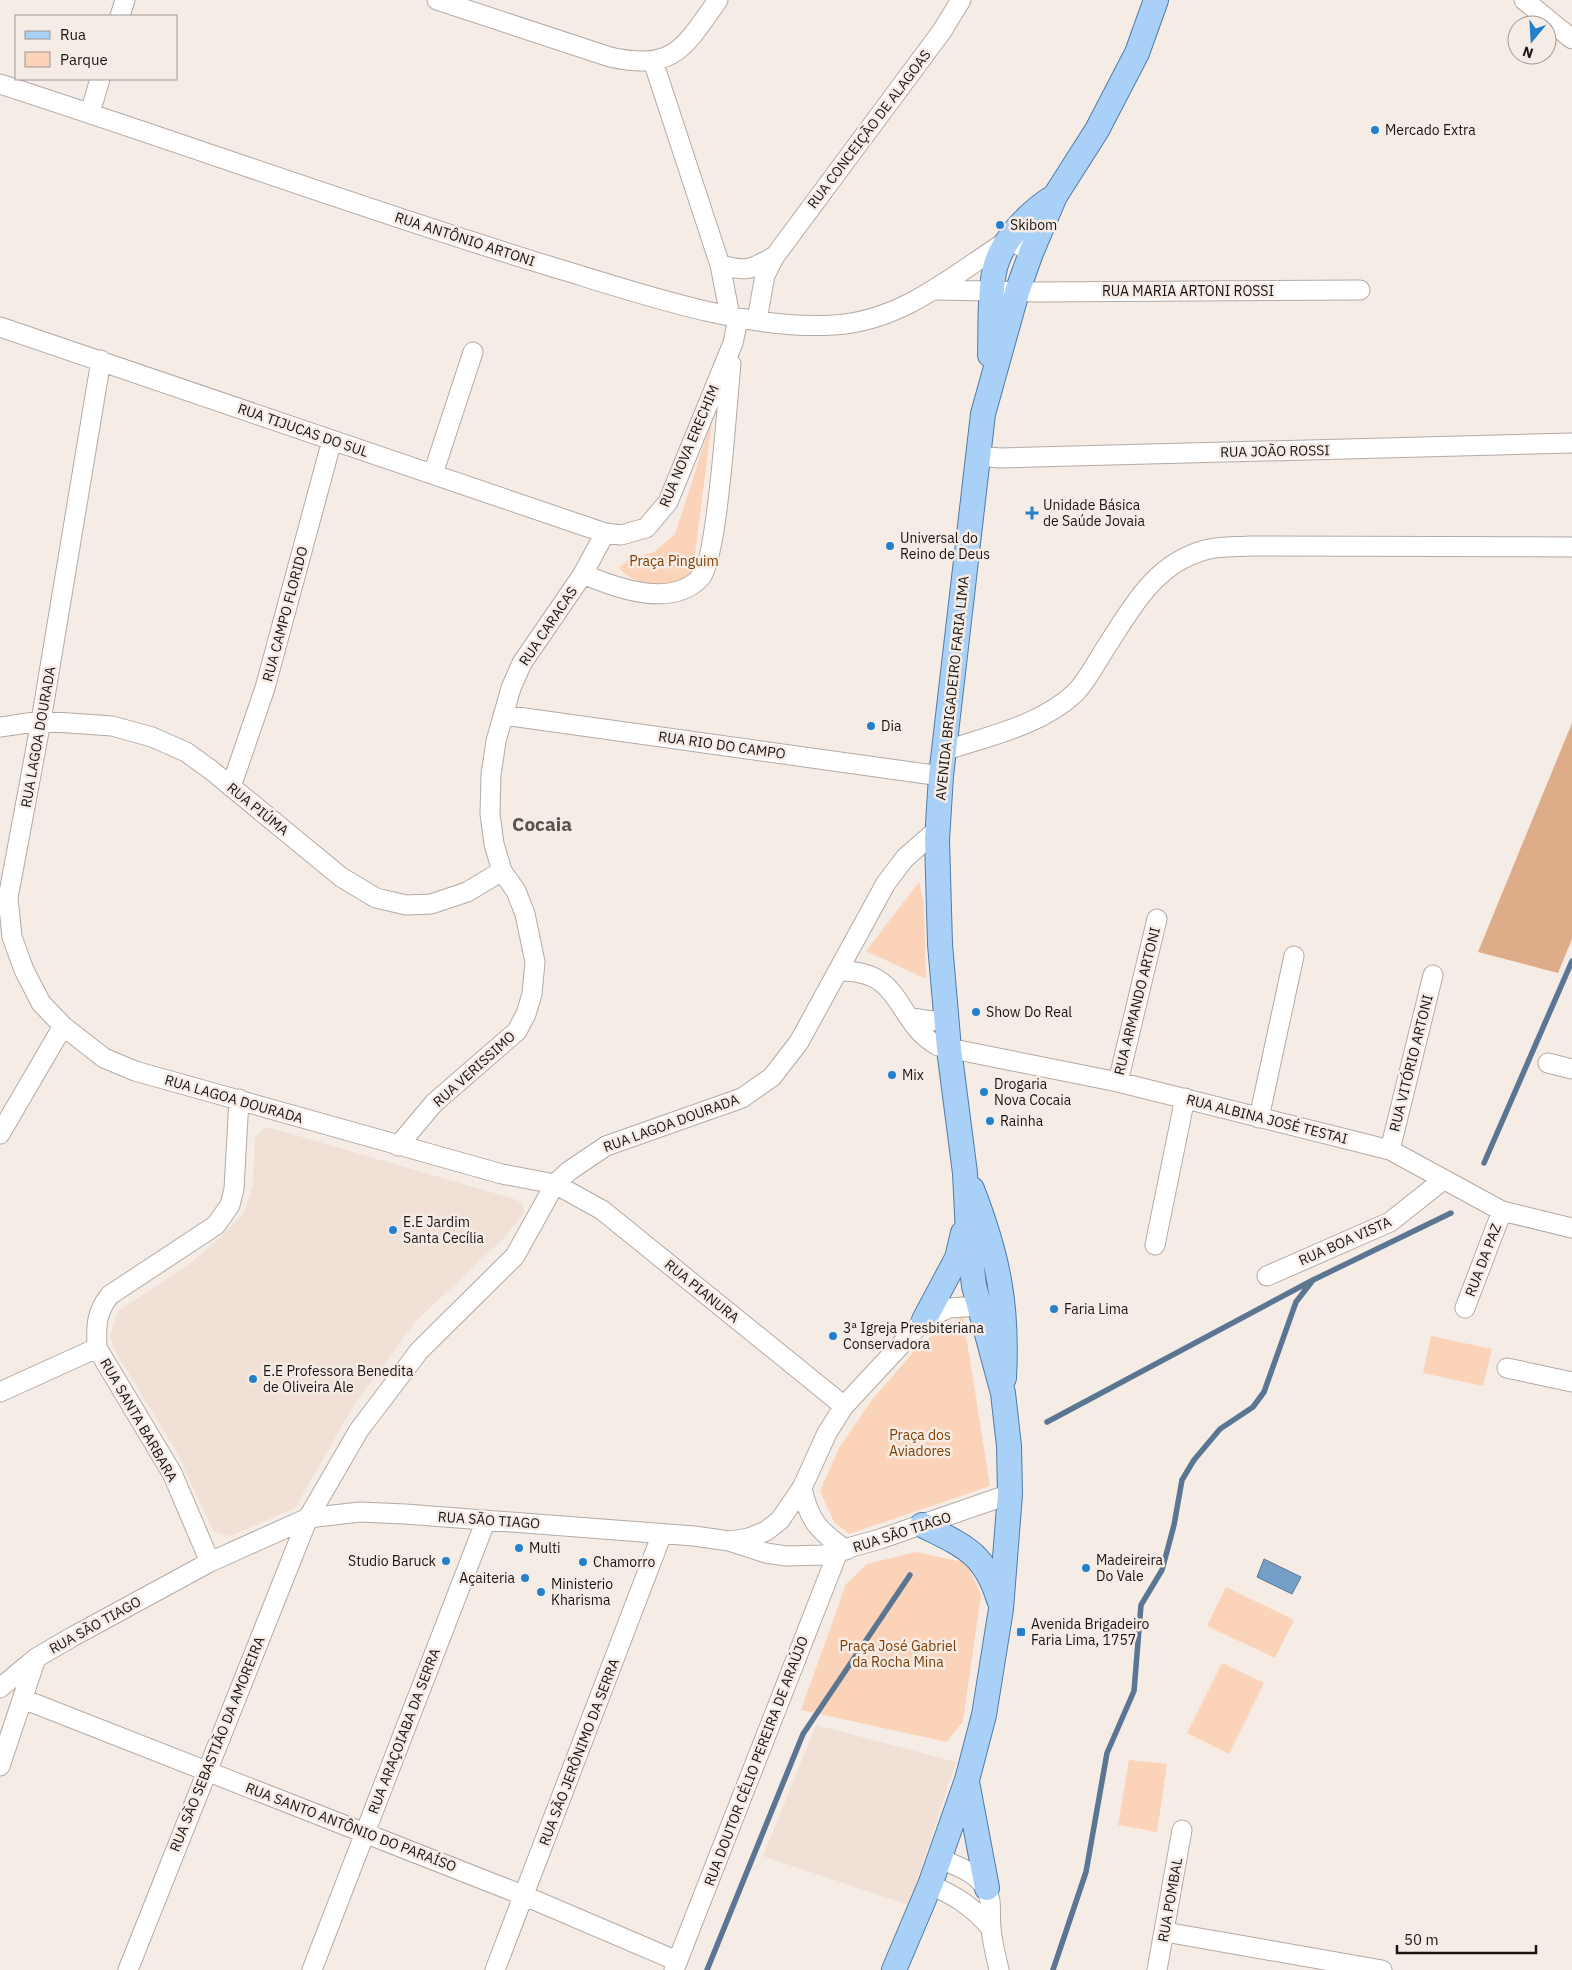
<svg xmlns="http://www.w3.org/2000/svg" width="1572" height="1970" font-family="'IBM Plex Sans',sans-serif">
<style>
.built{fill:#f0e0d5}
.green{fill:#fbd3b8}
.forest{fill:#deac89}
.water{fill:#769fc8;stroke:#5a7692}
.lines{fill:none;stroke-linecap:round;stroke-linejoin:round}
.stream{stroke:#5a7692;stroke-width:5.5}
.minor-casing{stroke:#b3aaa4;stroke-width:21}
.major-casing{stroke:#517ba5;stroke-width:26}
.minor{stroke:#fff;stroke-width:19}
.major{stroke:#a9d1f8;stroke-width:24}
.poi-dot{fill:#2380cc;stroke:#f6ece6;stroke-width:2}
.labels{text-anchor:middle;stroke-width:5;stroke-linejoin:round;paint-order:stroke}
.street-label{font-size:14px;fill:#191513;stroke:#f6ece6}
.poi-label{font-size:14px;fill:#191513;stroke:#f6ece6;text-anchor:start}
.park-label{font-size:14px;fill:#7e4106;stroke:#f6ece6}
.district-label{font-size:19px;font-weight:bold;fill:#5a524d;stroke:#f6ece6}
</style>
<rect width="100%" height="100%" fill="#f6ece6"/>
<path class="built" d="M 271,1128 L 514,1199 L 522,1203 L 524,1213 L 506,1236 L 415,1322 L 354,1405 L 295,1508 L 230,1536 L 214,1532 L 174,1447 L 116,1353 L 110,1336 L 118,1311 L 188,1265 L 217,1241 L 245,1211 L 253,1185 L 255,1138 L 263,1129 Z
M 816,1725 L 956,1762 L 909,1905 L 763,1856 Z"/>
<path class="green" d="M 712,420 L 692,578 C 663,584 642,592 619,568 L 629,559 L 654,552 L 675,534 Z
M 919,882 L 924,904 L 926,979 L 866,951 Z
M 963,1316 L 990,1486 L 849,1534 L 834,1522 L 820,1491 L 839,1448 L 871,1401 L 921,1343 Z
M 1431,1336 L 1492,1349 L 1483,1386 L 1423,1373 Z
M 916,1552 L 967,1563 L 981,1595 L 963,1721 L 947,1742 L 801,1710 L 846,1584 L 867,1564 Z
M 1226,1587 L 1294,1620 L 1275,1658 L 1207,1626 Z
M 1222,1663 L 1264,1683 L 1229,1754 L 1187,1733 Z
M 1129,1760 L 1167,1764 L 1157,1832 L 1118,1825 Z"/>
<path class="forest" d="M 1572,723 L 1572,939 L 1558,973 L 1478,952 Z"/>
<path class="water" d="M 1264,1559 L 1301,1577 L 1292,1594 L 1257,1577 Z"/>
<g class="lines">
<path class="stream" d="M 1484,1163 L 1572,961
M 1047,1422 L 1313,1280 L 1451,1213
M 707,1970 L 803,1734 L 910,1575
M 1053,1970 L 1086,1872 L 1107,1753 L 1134,1691 L 1141,1605 L 1162,1570 L 1174,1525 L 1182,1480 L 1194,1460 L 1220,1429 L 1253,1407 L 1264,1392 L 1296,1302 L 1313,1280"/>
<g class="minor-casing">
<path id="minor" d="M 437,0 L 610,57 C 674,71 684,48 718,0
M 1524,0 L 1572,39
M 120,16 L 125,0
M 653,61 L 720,265 L 730,316
M 0,84 C 183,143 363,209 546,265 C 633,291 744,331 834,325 C 904,321 954,274 1010,239 L 1031,253
M 90,113 L 100,79
M 720,265 C 749,272 749,270 775,256
M 936,290 L 1038,292 L 1360,290
M 757,320 L 765,275 L 775,256 L 942,31 L 961,0
M 0,327 L 605,533 L 621,535 L 646,528 L 668,502 L 733,343 L 738,319
M 101,360 L 41,721 L 8,898 L 12,937 L 24,970 L 41,1003 L 63,1026 L 104,1058 L 135,1071 L 502,1174 L 555,1184 L 602,1210 L 844,1406
M 978,456 L 1000,458 L 1572,443
M 433,474 L 473,352
M 583,574 C 616,588 672,609 701,577 C 718,558 727,399 731,364
M 503,715 L 941,776
M 0,727 L 41,721 L 112,726 L 152,737 L 186,752 L 211,770 L 341,877 L 376,898 L 406,905 L 431,904 L 467,892 L 502,871
M 944,751 C 988,736 1040,726 1075,693 C 1086,682 1095,665 1103,652 C 1130,611 1153,564 1205,550 C 1219,546 1236,547 1250,546 L 1572,547
M 231,787 L 265,688 L 332,440
M 839,971 C 905,970 893,1020 938,1046 L 1118,1082 L 1390,1150 L 1502,1211 L 1572,1228
M 909,1017 L 931,1021 L 946,1019
M 1548,1063 L 1572,1069
M 1118,1082 L 1157,919
M 1259,1118 L 1294,956
M 0,1134 L 63,1026
M 398,1146 L 434,1103 L 517,1031 L 526,1014 L 532,994 L 535,962 L 525,914 L 516,891 L 502,871 L 494,844 L 490,814 L 491,775 L 496,741 L 511,688 L 522,663 L 583,574 L 605,533
M 1390,1150 L 1433,975
M 1155,1245 L 1185,1098
M 1267,1276 L 1390,1222 L 1443,1180
M 1465,1308 L 1502,1211
M 1507,1368 L 1572,1382
M 0,1392 L 97,1348
M 802,1488 C 809,1521 819,1531 846,1550
M 730,1541 L 749,1538 L 766,1531 L 780,1520 L 802,1488 L 827,1433 L 844,1406 L 924,1320 L 949,1308 L 979,1306 L 992,1308
M 210,1562 L 172,1473 L 97,1348 C 96,1326 96,1312 110,1295 L 216,1225 L 230,1205 L 234,1189 L 239,1099
M 0,1688 L 36,1658 L 72,1637 L 210,1562 L 308,1518 L 360,1512 L 405,1514 L 694,1536 L 729,1541 L 766,1553 L 786,1556 L 823,1555 L 880,1539 L 1010,1494
M 23,1699 L 525,1896 L 677,1961
M 0,1766 L 36,1658
M 939,1859 C 959,1866 987,1876 990,1901 C 991,1910 990,1919 991,1928 C 992,1942 996,1956 999,1970
M 930,1885 C 955,1895 973,1907 991,1928
M 1165,1932 L 1382,1970
M 128,1970 L 308,1518 L 359,1430 L 419,1351 L 515,1256 L 555,1184 L 569,1171 L 606,1146 L 742,1098 L 772,1077 L 799,1042 L 886,883 L 905,858 L 937,830
M 312,1970 L 486,1520
M 495,1970 L 662,1534
M 674,1970 L 838,1552
M 1157,1970 L 1182,1830"/>
</g>
<g class="major-casing">
<path id="major" d="M 990,355 C 991,329 989,300 994,273 C 999,242 1029,212 1055,196
M 972,1189 C 998,1256 1008,1305 1004,1378
M 924,1320 L 957,1258 L 963,1233
M 922,1525 C 964,1546 984,1552 999,1600
M 967,1782 L 987,1888
M 894,1970 L 930,1885 L 967,1780 L 984,1715 L 1001,1609 L 1010,1494 L 1009,1446 L 1003,1393 L 974,1286 L 968,1234 L 965,1173 L 949,1049 L 940,944 L 937,840 L 941,776 L 983,414 L 1017,292 L 1031,253 L 1055,196 L 1097,130 L 1137,53 L 1156,0"/>
</g>
<use href="#minor" class="minor"/>
<use href="#major" class="major"/>
</g>
<g class="poi-dot">
<circle cx="1375" cy="130" r="5"/>
<circle cx="1000" cy="225" r="5"/>
<path d="M1029.5 505.5h5v5h5v5h-5v5h-5v-5h-5v-5h5z"/>
<circle cx="890" cy="546" r="5"/>
<circle cx="871" cy="726" r="5"/>
<circle cx="976" cy="1012" r="5"/>
<circle cx="892" cy="1075" r="5"/>
<circle cx="984" cy="1092" r="5"/>
<circle cx="990" cy="1121" r="5"/>
<circle cx="393" cy="1230" r="5"/>
<circle cx="1054" cy="1309" r="5"/>
<circle cx="833" cy="1336" r="5"/>
<circle cx="253" cy="1379" r="5"/>
<circle cx="519" cy="1548" r="5"/>
<circle cx="446" cy="1561" r="5"/>
<circle cx="583" cy="1562" r="5"/>
<circle cx="1086" cy="1568" r="5"/>
<circle cx="525" cy="1578" r="5"/>
<circle cx="541" cy="1592" r="5"/>
<rect x="1016" y="1627" width="10" height="10" rx="2.5"/>
</g>
<g class="labels">
<g class="street-label">
<text transform="translate(869 129) rotate(-53)" y="5">RUA CONCEIÇÃO DE ALAGOAS</text>
<text transform="translate(465 239) rotate(18)" y="5">RUA ANTÔNIO ARTONI</text>
<text x="1188" y="296">RUA MARIA ARTONI ROSSI</text>
<text transform="translate(303 430) rotate(19)" y="5">RUA TIJUCAS DO SUL</text>
<text transform="translate(689 446) rotate(-67)" y="5">RUA NOVA ERECHIM</text>
<text transform="translate(1275 451) rotate(-1)" y="5">RUA JOÃO ROSSI</text>
<text transform="translate(285 614) rotate(-75)" y="5">RUA CAMPO FLORIDO</text>
<text transform="translate(548 626) rotate(-56)" y="5">RUA CARACAS</text>
<text transform="translate(952 688) rotate(-84)" y="5">AVENIDA BRIGADEIRO FARIA LIMA</text>
<text transform="translate(38 737) rotate(-80)" y="5">RUA LAGOA DOURADA</text>
<text transform="translate(722 745) rotate(8)" y="5">RUA RIO DO CAMPO</text>
<text transform="translate(258 809) rotate(39)" y="5">RUA PIÚMA</text>
<text transform="translate(1137 1001) rotate(-76)" y="5">RUA ARMANDO ARTONI</text>
<text transform="translate(1411 1063) rotate(-76)" y="5">RUA VITÓRIO ARTONI</text>
<text transform="translate(474 1069) rotate(-42)" y="5">RUA VERISSIMO</text>
<text transform="translate(234 1099) rotate(16)" y="5">RUA LAGOA DOURADA</text>
<text transform="translate(1267 1119) rotate(14)" y="5">RUA ALBINA JOSÉ TESTAI</text>
<text transform="translate(671 1123) rotate(-20)" y="5">RUA LAGOA DOURADA</text>
<text transform="translate(1345 1241) rotate(-24)" y="5">RUA BOA VISTA</text>
<text transform="translate(1483 1260) rotate(-69)" y="5">RUA DA PAZ</text>
<text transform="translate(702 1291) rotate(39)" y="5">RUA PIANURA</text>
<text transform="translate(139 1420) rotate(60)" y="5">RUA SANTA BARBARA</text>
<text transform="translate(489 1520) rotate(4)" y="5">RUA SÃO TIAGO</text>
<text transform="translate(902 1532) rotate(-18)" y="5">RUA SÃO TIAGO</text>
<text transform="translate(95 1625) rotate(-29)" y="5">RUA SÃO TIAGO</text>
<text transform="translate(404 1731) rotate(-69)" y="5">RUA ARAÇOIABA DA SERRA</text>
<text transform="translate(217 1744) rotate(-68)" y="5">RUA SÃO SEBASTIÃO DA AMOREIRA</text>
<text transform="translate(579 1752) rotate(-69)" y="5">RUA SÃO JERÔNIMO DA SERRA</text>
<text transform="translate(756 1761) rotate(-69)" y="5">RUA DOUTOR CÉLIO PEREIRA DE ARAÚJO</text>
<text transform="translate(351 1827) rotate(21)" y="5">RUA SANTO ANTÔNIO DO PARAÍSO</text>
<text transform="translate(1170 1900) rotate(-80)" y="5">RUA POMBAL</text>
</g>
<g class="poi-label">
<text x="1385" y="135">Mercado Extra</text>
<text x="1010" y="230">Skibom</text>
<text x="1043" y="510">Unidade Básica<tspan x="1043" dy="16">de Saúde Jovaia</tspan></text>
<text x="900" y="543">Universal do<tspan x="900" dy="16">Reino de Deus</tspan></text>
<text x="881" y="731">Dia</text>
<text x="986" y="1017">Show Do Real</text>
<text x="902" y="1080">Mix</text>
<text x="994" y="1089">Drogaria<tspan x="994" dy="16">Nova Cocaia</tspan></text>
<text x="1000" y="1126">Rainha</text>
<text x="403" y="1227">E.E Jardim<tspan x="403" dy="16">Santa Cecília</tspan></text>
<text x="1064" y="1314">Faria Lima</text>
<text x="843" y="1333">3ª Igreja Presbiteriana<tspan x="843" dy="16">Conservadora</tspan></text>
<text x="263" y="1376">E.E Professora Benedita<tspan x="263" dy="16">de Oliveira Ale</tspan></text>
<text x="529" y="1553">Multi</text>
<text x="1096" y="1565">Madeireira<tspan x="1096" dy="16">Do Vale</tspan></text>
<text x="436" y="1566" text-anchor="end">Studio Baruck</text>
<text x="593" y="1567">Chamorro</text>
<text x="515" y="1583" text-anchor="end">Açaiteria</text>
<text x="551" y="1589">Ministerio<tspan x="551" dy="16">Kharisma</tspan></text>
<text x="1031" y="1629">Avenida Brigadeiro<tspan x="1031" dy="16">Faria Lima, 1757</tspan></text>
</g>
<g class="park-label">
<text x="674" y="566">Praça Pinguim</text>
<text x="920" y="1440">Praça dos<tspan x="920" dy="16">Aviadores</tspan></text>
<text x="898" y="1651">Praça José Gabriel<tspan x="898" dy="16">da Rocha Mina</tspan></text>
</g>
<g class="district-label">
<text x="542" y="831">Cocaia</text>
</g>
</g>
<rect x="15" y="15" width="162" height="65" fill="#f6ece6" stroke="#9e9692"/>
<rect x="25" y="31" width="25" height="8" fill="#a9d1f8" stroke="#9e9692"/>
<text x="60" y="40" font-size="15" fill="#191513">Rua</text>
<rect x="25" y="52" width="25" height="15" fill="#fbd3b8" stroke="#9e9692"/>
<text x="60" y="65" font-size="15" fill="#191513">Parque</text>
<g transform="translate(1532 40) rotate(198)"><circle r="24" fill="#f6ece6" stroke="#9e9692"/>
<path d="M0-4L9 19L0 12L-9 19Z" fill="#2380cc"/>
<text y="-8" font-size="14" font-weight="bold" text-anchor="middle" fill="#191513">N</text>
</g>
<path d="M1397 1945v8h139v-8" fill="none" stroke="#191513" stroke-width="2.5"/>
<text x="1404" y="1945" font-size="15" fill="#191513" stroke="#f6ece6" stroke-width="4" paint-order="stroke">50 m</text>
</svg>
